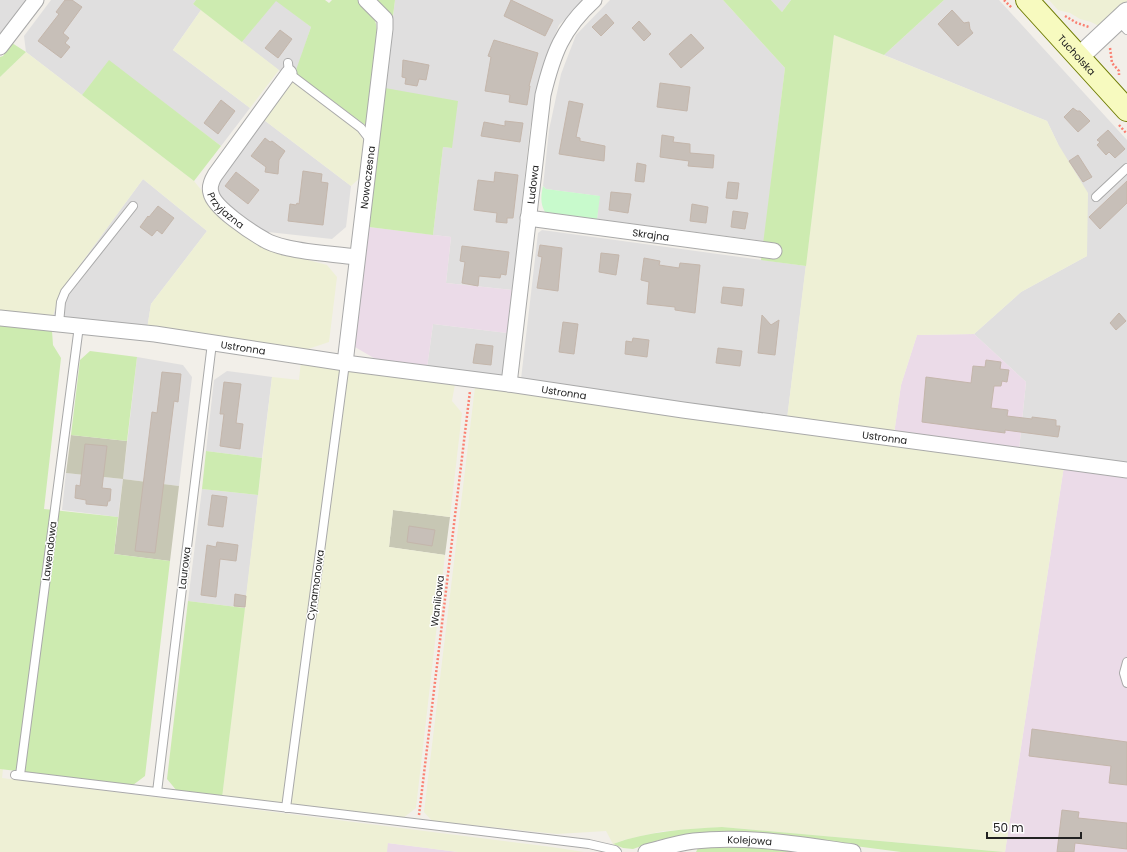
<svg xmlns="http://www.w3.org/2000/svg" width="1127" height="852" font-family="Poppins,sans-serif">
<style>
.residential{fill:#e0dfdf}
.industrial{fill:#ebdbe8}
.construction{fill:#c7c7b4}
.farmland{fill:#eef0d5}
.grass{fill:#cdebb0}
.park{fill:#c8facc}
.building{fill:#c7bfb8;stroke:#c4b6ab}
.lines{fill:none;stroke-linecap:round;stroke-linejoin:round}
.service-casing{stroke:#a9a9a9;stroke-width:10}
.minor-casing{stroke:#a9a9a9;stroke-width:17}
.tertiary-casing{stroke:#a9a9a9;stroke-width:21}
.secondary-casing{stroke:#707d05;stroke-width:24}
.path{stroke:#fa8072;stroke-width:2.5;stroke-dasharray:2 2;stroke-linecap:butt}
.service{stroke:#fff;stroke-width:8}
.minor{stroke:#fff;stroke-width:15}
.tertiary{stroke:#fff;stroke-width:19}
.secondary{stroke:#f7fabf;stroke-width:22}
.labels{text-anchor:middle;stroke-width:3;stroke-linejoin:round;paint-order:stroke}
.street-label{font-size:10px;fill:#222;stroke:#fff}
</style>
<rect width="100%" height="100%" fill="#f2efe9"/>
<path class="residential" d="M 0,0 L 27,0 L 0,36 Z
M 51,0 L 196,0 L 193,4 L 201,10 L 173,50 L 250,108 L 221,146 L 109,61 L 82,95 L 26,52 L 24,36 Z
M 276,0 L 311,27 L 293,81 L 242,42 Z
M 395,0 L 584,0 L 559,25 L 542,69 L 530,129 L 512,290 L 446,283 L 451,237 L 433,235 L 443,147 L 452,148 L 385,88 Z
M 610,0 L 723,0 L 785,68 L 764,241 L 597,219 L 599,196 L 546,189 L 543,186 L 549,130 L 561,74 L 576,35 Z
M 771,0 L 791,0 L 782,12 Z
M 944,0 L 999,0 L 1127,140 L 1127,465 L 1019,450 L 1026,382 L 974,334 L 1021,292 L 1087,256 L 1058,144 L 1047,121 L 884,55 Z
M 264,120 L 351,186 L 346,227 L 332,239 L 259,231 L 217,198 L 216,183 Z
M 143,179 L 207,231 L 151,304 L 147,329 L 53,316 L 60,292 Z
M 542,230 L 806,266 L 787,419 L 521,379 L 538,233 Z
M 433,324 L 507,333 L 502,376 L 427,368 Z
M 137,357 L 183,365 L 192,377 L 179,486 L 123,479 L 118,517 L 62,510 L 66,473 L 123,479 Z
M 227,371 L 272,377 L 262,458 L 206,451 L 214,380 Z
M 202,489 L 258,495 L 245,608 L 188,601 Z"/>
<path class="industrial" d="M 369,227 L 451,237 L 446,283 L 512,290 L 507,333 L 433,324 L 427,368 L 379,361 L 355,347 Z
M 974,334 L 1026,382 L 1019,450 L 894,434 L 901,385 L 917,335 Z
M 1064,466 L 1127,476 L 1127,852 L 1005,852 Z
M 387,843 L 458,852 L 387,852 Z"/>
<path class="construction" d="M 71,435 L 127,441 L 123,479 L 179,486 L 170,561 L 114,554 L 123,479 L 66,473 Z
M 393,510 L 450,517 L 445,555 L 389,547 Z"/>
<path class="farmland" d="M 1049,0 L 1127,0 L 1127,1 L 1101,27 L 1091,22 L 1080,19 L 1070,13 L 1058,10 Z
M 201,10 L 279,70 L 250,108 L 173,50 Z
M 834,35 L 1047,121 L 1058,144 L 1088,193 L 1087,256 L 1021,292 L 974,334 L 917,335 L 901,385 L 894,434 L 787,419 Z
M 26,52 L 194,181 L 219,212 L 271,250 L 327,265 L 337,277 L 329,342 L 302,351 L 147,329 L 151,304 L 207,231 L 143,179 L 60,292 L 53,316 L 0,312 L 0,77 Z
M 293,81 L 357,129 L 365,144 L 364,174 L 351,186 L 264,120 Z
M 301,361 L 455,384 L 452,401 L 462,413 L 450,517 L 393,510 L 389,547 L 445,555 L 416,808 L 403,818 L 222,798 L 272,377 L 299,380 Z
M 475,387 L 1064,466 L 1005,852 L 722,827 L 663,831 L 624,840 L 613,844 L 606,831 L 557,834 L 432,821 L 424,812 Z
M 0,769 L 3,769 L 2,778 L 552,847 L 584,852 L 458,852 L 388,843 L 387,852 L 0,852 Z"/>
<path class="grass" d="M 196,0 L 325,0 L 329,3 L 332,0 L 360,0 L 371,9 L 376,24 L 379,48 L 368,127 L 295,73 L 311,27 L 276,1 L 242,42 L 193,4 Z
M 373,0 L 395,0 L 393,16 Z
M 723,0 L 771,0 L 782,12 L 791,0 L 944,0 L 884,55 L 834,35 L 806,266 L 761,260 L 785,68 Z
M 12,43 L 26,52 L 0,77 L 0,57 L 3,56 Z
M 109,60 L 221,146 L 194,181 L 82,95 Z
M 385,88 L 458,101 L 452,148 L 443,147 L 433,235 L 369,227 Z
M 0,325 L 52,331 L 53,345 L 61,358 L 44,509 L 118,517 L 114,554 L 170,561 L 145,776 L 133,785 L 0,769 Z
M 90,351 L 137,357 L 127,441 L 71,435 L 80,360 Z
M 206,451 L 262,458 L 258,495 L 202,489 Z
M 188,601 L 245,608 L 222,798 L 177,791 L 167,779 Z
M 722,827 L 1004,852 L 901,852 L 824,842 L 689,835 L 659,840 L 633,849 L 623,848 L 613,844 C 648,831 685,829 722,827 Z
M 740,847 L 803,852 L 696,852 L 698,848 Z"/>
<path class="park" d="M 543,186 L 546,189 L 600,196 L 597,219 L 545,212 C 540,203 541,195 543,186 Z"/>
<path class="building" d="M 65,0 L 72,0 L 82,7 L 63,33 L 69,38 L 65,43 L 70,47 L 61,58 L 38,41 L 59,14 L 56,12 Z
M 511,0 L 553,20 L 545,36 L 504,16 Z
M 952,10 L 964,23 L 969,22 L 970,29 L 973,33 L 958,46 L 938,24 Z
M 606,14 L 614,23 L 601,36 L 592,27 Z
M 639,21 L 651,34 L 644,41 L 632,28 Z
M 280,30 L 292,39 L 278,58 L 265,48 Z
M 691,34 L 704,48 L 681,68 L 669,54 Z
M 494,40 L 538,53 L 529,86 L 530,86 L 527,105 L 509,102 L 510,95 L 485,91 L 491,57 L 488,56 Z
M 403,60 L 429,65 L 426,80 L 419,79 L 417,86 L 405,84 L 406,78 L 402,77 Z
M 660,83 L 690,87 L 687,111 L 657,107 Z
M 221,100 L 235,111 L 218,134 L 204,123 Z
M 569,101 L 583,104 L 576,137 L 580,138 L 580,141 L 605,146 L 604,161 L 559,154 Z
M 1073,108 L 1077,111 L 1080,111 L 1090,121 L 1078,132 L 1064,117 Z
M 505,121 L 523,123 L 520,142 L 481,136 L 484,122 L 505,126 Z
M 1108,130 L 1125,149 L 1115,158 L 1109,152 L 1106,155 L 1097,145 L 1100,142 L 1097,140 Z
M 662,135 L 674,137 L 673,142 L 690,144 L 690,153 L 714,155 L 713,168 L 688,166 L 689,161 L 660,157 Z
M 265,138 L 270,142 L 272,141 L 285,151 L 279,160 L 278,174 L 265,172 L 266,167 L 251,156 Z
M 1078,155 L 1092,177 L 1083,182 L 1069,161 Z
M 637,163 L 646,165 L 644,182 L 635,181 Z
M 303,171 L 322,174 L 321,182 L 328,183 L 323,225 L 288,221 L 290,204 L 296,205 L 297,203 L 299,204 Z
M 236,172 L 259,190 L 248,204 L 225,186 Z
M 495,172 L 518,175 L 513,218 L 507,218 L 507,223 L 496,222 L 497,213 L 474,210 L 478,180 L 494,182 Z
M 1127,181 L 1127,203 L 1100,229 L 1089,217 Z
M 728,182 L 739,183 L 737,199 L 726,198 Z
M 611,192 L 631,194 L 628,213 L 609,210 Z
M 692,204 L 708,207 L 706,223 L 690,221 Z
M 158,206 L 174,218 L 162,234 L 157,230 L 152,236 L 140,227 L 148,216 L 149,217 Z
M 733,211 L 748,213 L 745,229 L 731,227 Z
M 540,245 L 562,248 L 558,291 L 537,288 L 542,257 L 538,256 Z
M 462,246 L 509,252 L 506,275 L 501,274 L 500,278 L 479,276 L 478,286 L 462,283 L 465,262 L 460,261 Z
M 601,253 L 619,255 L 616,275 L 599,272 Z
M 644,258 L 660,261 L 659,265 L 679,268 L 680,263 L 700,265 L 695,313 L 675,310 L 675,307 L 647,304 L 649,282 L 641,280 Z
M 723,287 L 744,289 L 742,306 L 721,303 Z
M 1119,313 L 1126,321 L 1116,330 L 1110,323 Z
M 762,315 L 771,325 L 779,320 L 775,355 L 758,353 Z
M 563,322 L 578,324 L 574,354 L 559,352 Z
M 633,338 L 649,340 L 647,357 L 625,354 L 626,341 L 632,342 Z
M 476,344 L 493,346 L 491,365 L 473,363 Z
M 718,348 L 742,351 L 740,366 L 716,363 Z
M 986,360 L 1001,362 L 1000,369 L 1009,370 L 1007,382 L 1002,381 L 1001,386 L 994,386 L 991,408 L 1008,410 L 1007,416 L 1032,419 L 1032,417 L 1056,420 L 1056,426 L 1060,426 L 1058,437 L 1005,430 L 1005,433 L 922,422 L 926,377 L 971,383 L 973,366 L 985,367 Z
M 162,372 L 181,374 L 178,402 L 174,401 L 155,553 L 135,551 L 152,412 L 157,413 Z
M 224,382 L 241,384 L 236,423 L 243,424 L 240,449 L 220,446 L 224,414 L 220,414 Z
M 85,444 L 107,446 L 102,488 L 111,489 L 110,501 L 108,501 L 107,506 L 86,504 L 86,500 L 75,498 L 76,485 L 80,486 Z
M 212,495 L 227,497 L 223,527 L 208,525 Z
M 409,526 L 435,530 L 432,546 L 407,542 Z
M 217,542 L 238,545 L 236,561 L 220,559 L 216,597 L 201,595 L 207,545 L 216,547 Z
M 235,594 L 246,596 L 245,607 L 234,606 Z
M 1032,729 L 1127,742 L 1127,785 L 1109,783 L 1111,766 L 1029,756 Z
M 1062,810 L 1079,812 L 1078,818 L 1127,823 L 1127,849 L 1075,843 L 1074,852 L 1057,852 Z"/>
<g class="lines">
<g class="service-casing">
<path id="service" d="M 1118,20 L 1127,30
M 288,63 L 289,73 L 291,75 L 361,128 L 371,141
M 1096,197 L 1127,168
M 59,323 L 61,302 L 65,292 L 133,206
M 1127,662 L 1124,673 L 1127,683
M 15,775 L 589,844 L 615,850 L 617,852
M 20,775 L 79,326
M 157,792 L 212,343
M 286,808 L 345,363"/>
</g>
<g class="minor-casing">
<g id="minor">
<path d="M 0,47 L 36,0"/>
<path id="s1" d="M 289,73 L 215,175 C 212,180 209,187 211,193 C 214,208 251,232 265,240 C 271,244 280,246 288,248 C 310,253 334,254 357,257"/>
<path id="s2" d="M 528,218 L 774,251"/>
<path id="s3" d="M 0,318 L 155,334 L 345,363 L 509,384 L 683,410 L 1127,470"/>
<path id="s4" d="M 345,363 L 385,29 L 385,19 L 366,0"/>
<path id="s5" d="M 509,384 L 543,95 C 553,54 562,29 594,0"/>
<path id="s6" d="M 646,852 C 662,848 678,843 694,841 C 747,835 801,845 853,852"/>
</g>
</g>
<g class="tertiary-casing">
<path id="tertiary" d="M 1079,57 L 1127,12"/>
</g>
<g class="secondary-casing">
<g id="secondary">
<path id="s7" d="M 1027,0 L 1127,110"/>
</g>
</g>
<path class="path" d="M 1004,0 L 1012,8
M 1065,16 L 1077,23 L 1089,27
M 1110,48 L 1112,63 L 1119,71 L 1119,75
M 1119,125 L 1127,134
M 419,815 L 470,391"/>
<use href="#service" class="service"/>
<use href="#minor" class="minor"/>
<use href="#tertiary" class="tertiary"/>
<use href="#secondary" class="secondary"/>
</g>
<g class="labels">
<g class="street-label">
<text dy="4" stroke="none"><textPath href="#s7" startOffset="74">Tucholska</textPath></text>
<text dy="4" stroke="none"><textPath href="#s4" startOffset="187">Nowoczesna</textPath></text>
<text dy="4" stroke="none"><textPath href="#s5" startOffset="201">Ludowa</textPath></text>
<text dy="4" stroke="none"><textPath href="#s1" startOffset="168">Przyjazna</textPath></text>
<text dy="4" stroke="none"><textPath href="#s2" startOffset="124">Skrajna</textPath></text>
<text dy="4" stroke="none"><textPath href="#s3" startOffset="245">Ustronna</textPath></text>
<text dy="4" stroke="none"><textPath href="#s3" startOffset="569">Ustronna</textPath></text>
<text dy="4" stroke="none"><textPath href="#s3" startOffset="893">Ustronna</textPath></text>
<text transform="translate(49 551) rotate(-83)" y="4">Lawendowa</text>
<text transform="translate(184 568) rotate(-83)" y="4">Laurowa</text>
<text transform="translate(315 585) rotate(-82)" y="4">Cynamonowa</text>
<text transform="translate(437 601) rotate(-83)" y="4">Waniliowa</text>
<text dy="4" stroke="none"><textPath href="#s6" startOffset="105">Kolejowa</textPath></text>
</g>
</g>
<path d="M987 832v6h94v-6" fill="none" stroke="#222222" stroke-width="2"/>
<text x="993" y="832" font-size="12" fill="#222222" stroke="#ffffff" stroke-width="3" paint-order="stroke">50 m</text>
</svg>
